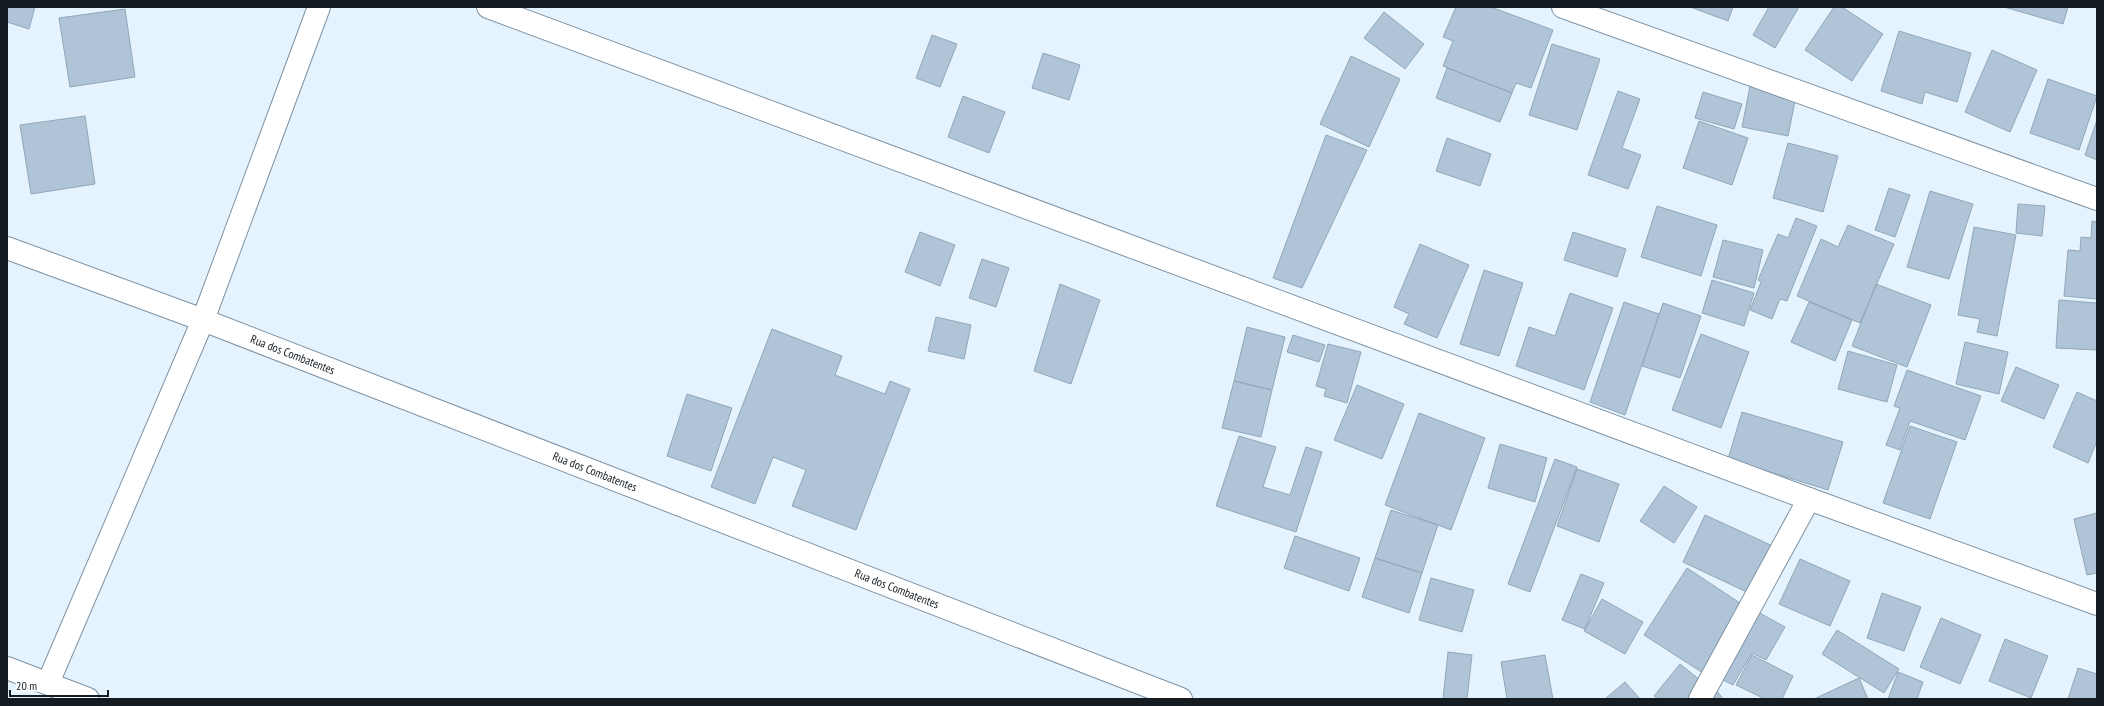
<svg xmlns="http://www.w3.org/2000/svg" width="2104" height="706" font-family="'PT Sans Narrow',sans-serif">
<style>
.building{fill:#afc5d7;stroke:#91a7b8}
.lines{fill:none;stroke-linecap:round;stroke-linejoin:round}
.minor-casing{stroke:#7e93a4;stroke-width:24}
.minor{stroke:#fff;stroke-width:22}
.labels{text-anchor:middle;stroke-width:3;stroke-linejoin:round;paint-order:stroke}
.street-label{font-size:12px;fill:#141c22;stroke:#fff}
</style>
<rect width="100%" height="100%" fill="#e5f3fe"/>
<path class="building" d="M 7,7 L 35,7 L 29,29 L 7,22 Z
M 1456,7 L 1491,7 L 1553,30 L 1531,88 L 1516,83 L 1512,93 L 1443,66 L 1453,41 L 1443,37 Z
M 1690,7 L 1733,7 L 1728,21 Z
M 1769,7 L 1799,7 L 1775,48 L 1753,35 Z
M 1834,7 L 1842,7 L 1883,34 L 1852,81 L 1805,50 Z
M 2004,7 L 2068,7 L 2063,24 Z
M 125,9 L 135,77 L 70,87 L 59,18 Z
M 1384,12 L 1424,44 L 1405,69 L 1364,38 Z
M 1899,31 L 1971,53 L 1957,102 L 1925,92 L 1922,104 L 1881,91 Z
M 932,35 L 957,44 L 940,87 L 916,78 Z
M 1552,44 L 1600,59 L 1577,130 L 1529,115 Z
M 1992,50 L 2037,70 L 2010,132 L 1965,112 Z
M 1043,53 L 1080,65 L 1069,100 L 1032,88 Z
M 1351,56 L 1400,79 L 1369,147 L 1320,124 Z
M 1447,68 L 1512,93 L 1500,122 L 1436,98 Z
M 2048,79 L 2097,96 L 2079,150 L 2030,133 Z
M 1750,86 L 1796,96 L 1788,136 L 1742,127 Z
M 1618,91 L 1640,99 L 1622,148 L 1641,155 L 1628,189 L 1588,175 Z
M 1703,92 L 1742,104 L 1734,129 L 1695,118 Z
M 963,96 L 1005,112 L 989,153 L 948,137 Z
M 85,116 L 95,184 L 31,194 L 20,125 Z
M 2097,120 L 2097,160 L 2085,155 Z
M 1699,121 L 1748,138 L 1732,185 L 1683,168 Z
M 1326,135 L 1367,150 L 1302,288 L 1273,278 Z
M 1447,138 L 1491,154 L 1480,186 L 1436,171 Z
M 1788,143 L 1838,156 L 1823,212 L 1773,198 Z
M 1889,188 L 1910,195 L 1895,237 L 1875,230 Z
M 1930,191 L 1973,204 L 1949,279 L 1907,267 Z
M 2018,204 L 2045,206 L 2042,236 L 2016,233 Z
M 1657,206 L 1717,225 L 1701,276 L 1641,257 Z
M 1796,218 L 1817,226 L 1787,301 L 1780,299 L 1772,319 L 1750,310 L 1761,282 L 1758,280 L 1778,234 L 1788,238 Z
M 2092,221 L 2097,222 L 2097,299 L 2064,296 L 2068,250 L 2080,251 L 2081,237 L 2091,238 Z
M 1848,225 L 1894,244 L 1860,323 L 1797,296 L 1821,239 L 1838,247 Z
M 1974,227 L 2016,235 L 1997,336 L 1977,332 L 1980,319 L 1958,315 Z
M 920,232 L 955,245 L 940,286 L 905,272 Z
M 1573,232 L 1626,249 L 1617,277 L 1564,260 Z
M 1723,240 L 1763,250 L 1754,288 L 1713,277 Z
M 1420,244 L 1469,265 L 1437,338 L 1404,324 L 1409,314 L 1394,307 Z
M 982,259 L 1009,268 L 996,307 L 969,298 Z
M 1484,270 L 1523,283 L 1499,356 L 1460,344 Z
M 1712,280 L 1754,293 L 1744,326 L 1702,313 Z
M 1060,284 L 1100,300 L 1071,384 L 1034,371 Z
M 1876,284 L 1931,305 L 1907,367 L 1852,346 Z
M 1570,293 L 1613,308 L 1584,390 L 1516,366 L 1529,327 L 1555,336 Z
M 2059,300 L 2097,303 L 2097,350 L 2056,348 Z
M 1624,302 L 1659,314 L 1625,415 L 1590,402 Z
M 1809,302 L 1852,320 L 1835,361 L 1791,342 Z
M 1663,303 L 1701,316 L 1680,378 L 1642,366 Z
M 936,317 L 971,325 L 964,359 L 928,351 Z
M 1247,327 L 1285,337 L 1272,390 L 1234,381 Z
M 772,329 L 842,356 L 835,375 L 885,394 L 890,381 L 910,389 L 856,530 L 792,506 L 806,470 L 773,457 L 755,504 L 711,487 Z
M 1701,334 L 1749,352 L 1721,428 L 1672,410 Z
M 1293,335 L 1325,345 L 1319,362 L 1287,352 Z
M 1965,342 L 2008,352 L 1999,394 L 1956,384 Z
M 1328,344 L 1361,352 L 1347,403 L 1324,396 L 1326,389 L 1316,386 Z
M 1848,351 L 1897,365 L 1887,402 L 1838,389 Z
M 2016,367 L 2059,385 L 2044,419 L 2001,401 Z
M 1907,370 L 1981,396 L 1965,440 L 1910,421 L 1900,450 L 1886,445 L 1900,408 L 1894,406 Z
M 1234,381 L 1272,390 L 1261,437 L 1222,428 Z
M 1357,385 L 1404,404 L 1382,459 L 1334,440 Z
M 2077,392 L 2097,401 L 2097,441 L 2088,463 L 2053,447 Z
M 687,394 L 732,408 L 711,471 L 667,456 Z
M 1742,412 L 1843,442 L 1828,490 L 1728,459 Z
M 1419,413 L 1485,438 L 1451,530 L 1385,505 Z
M 1910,426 L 1957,442 L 1930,519 L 1883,503 Z
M 1239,436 L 1276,447 L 1263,487 L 1290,495 L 1306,447 L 1322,452 L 1296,532 L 1216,506 Z
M 1500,444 L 1547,458 L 1535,502 L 1488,488 Z
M 1555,459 L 1577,467 L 1530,592 L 1508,584 Z
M 1577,469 L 1619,484 L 1599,542 L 1557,526 Z
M 1664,486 L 1697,507 L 1674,543 L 1640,521 Z
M 1391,510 L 1438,525 L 1422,573 L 1375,558 Z
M 2097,513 L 2097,573 L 2087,575 L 2074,519 Z
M 1705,515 L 1775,547 L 1753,595 L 1683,562 Z
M 1295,536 L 1360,558 L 1349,591 L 1284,568 Z
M 1375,558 L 1422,573 L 1409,613 L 1362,597 Z
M 1800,559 L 1850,581 L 1830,626 L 1779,604 Z
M 1687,568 L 1746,607 L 1703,673 L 1644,635 Z
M 1581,574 L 1604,583 L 1585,629 L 1562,620 Z
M 1431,578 L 1474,590 L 1462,632 L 1419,620 Z
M 1882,593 L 1921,607 L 1904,651 L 1867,638 Z
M 1602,599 L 1643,622 L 1625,654 L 1584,631 Z
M 1756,611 L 1785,627 L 1766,660 L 1752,653 L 1733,685 L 1717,677 Z
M 1941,618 L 1981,635 L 1960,684 L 1920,667 Z
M 1837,630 L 1899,669 L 1884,693 L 1822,654 Z
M 2005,639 L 2048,656 L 2031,698 L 1989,681 Z
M 1448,652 L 1472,655 L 1467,699 L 1443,699 Z
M 1545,655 L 1553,699 L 1507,699 L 1501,662 Z
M 1752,655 L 1793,676 L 1782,699 L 1765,699 L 1736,685 Z
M 1680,664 L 1705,684 L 1694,699 L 1658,699 L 1654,696 Z
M 2078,668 L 2097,674 L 2097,699 L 2068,699 Z
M 1898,672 L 1923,682 L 1917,699 L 1888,699 Z
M 1859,678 L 1868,699 L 1814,699 Z
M 1625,682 L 1640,699 L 1605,699 Z
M 1717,691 L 1723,699 L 1707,699 Z"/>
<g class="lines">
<g class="minor-casing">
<g id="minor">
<path d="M 488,7 L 1809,499 L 2097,604"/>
<path d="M 1563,7 L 2097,199"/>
<path id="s1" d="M 7,248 L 203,320 L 1181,699"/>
<path d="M 7,668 L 88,699"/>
<path d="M 48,683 L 203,320 L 319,7"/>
<path d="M 1700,699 L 1809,499"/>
</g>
</g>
<use href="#minor" class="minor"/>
</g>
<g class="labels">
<g class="street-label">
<text dy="4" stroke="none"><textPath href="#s1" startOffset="305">Rua dos Combatentes</textPath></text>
<text dy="4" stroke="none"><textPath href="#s1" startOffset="629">Rua dos Combatentes</textPath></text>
<text dy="4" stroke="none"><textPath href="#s1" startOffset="953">Rua dos Combatentes</textPath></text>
</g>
</g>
<rect width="2104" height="706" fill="none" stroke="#141c22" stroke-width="16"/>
<path d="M10 690v6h98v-6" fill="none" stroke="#141c22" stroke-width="2"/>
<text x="16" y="690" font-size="12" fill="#141c22" stroke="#ffffff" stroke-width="3" paint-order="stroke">20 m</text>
</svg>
